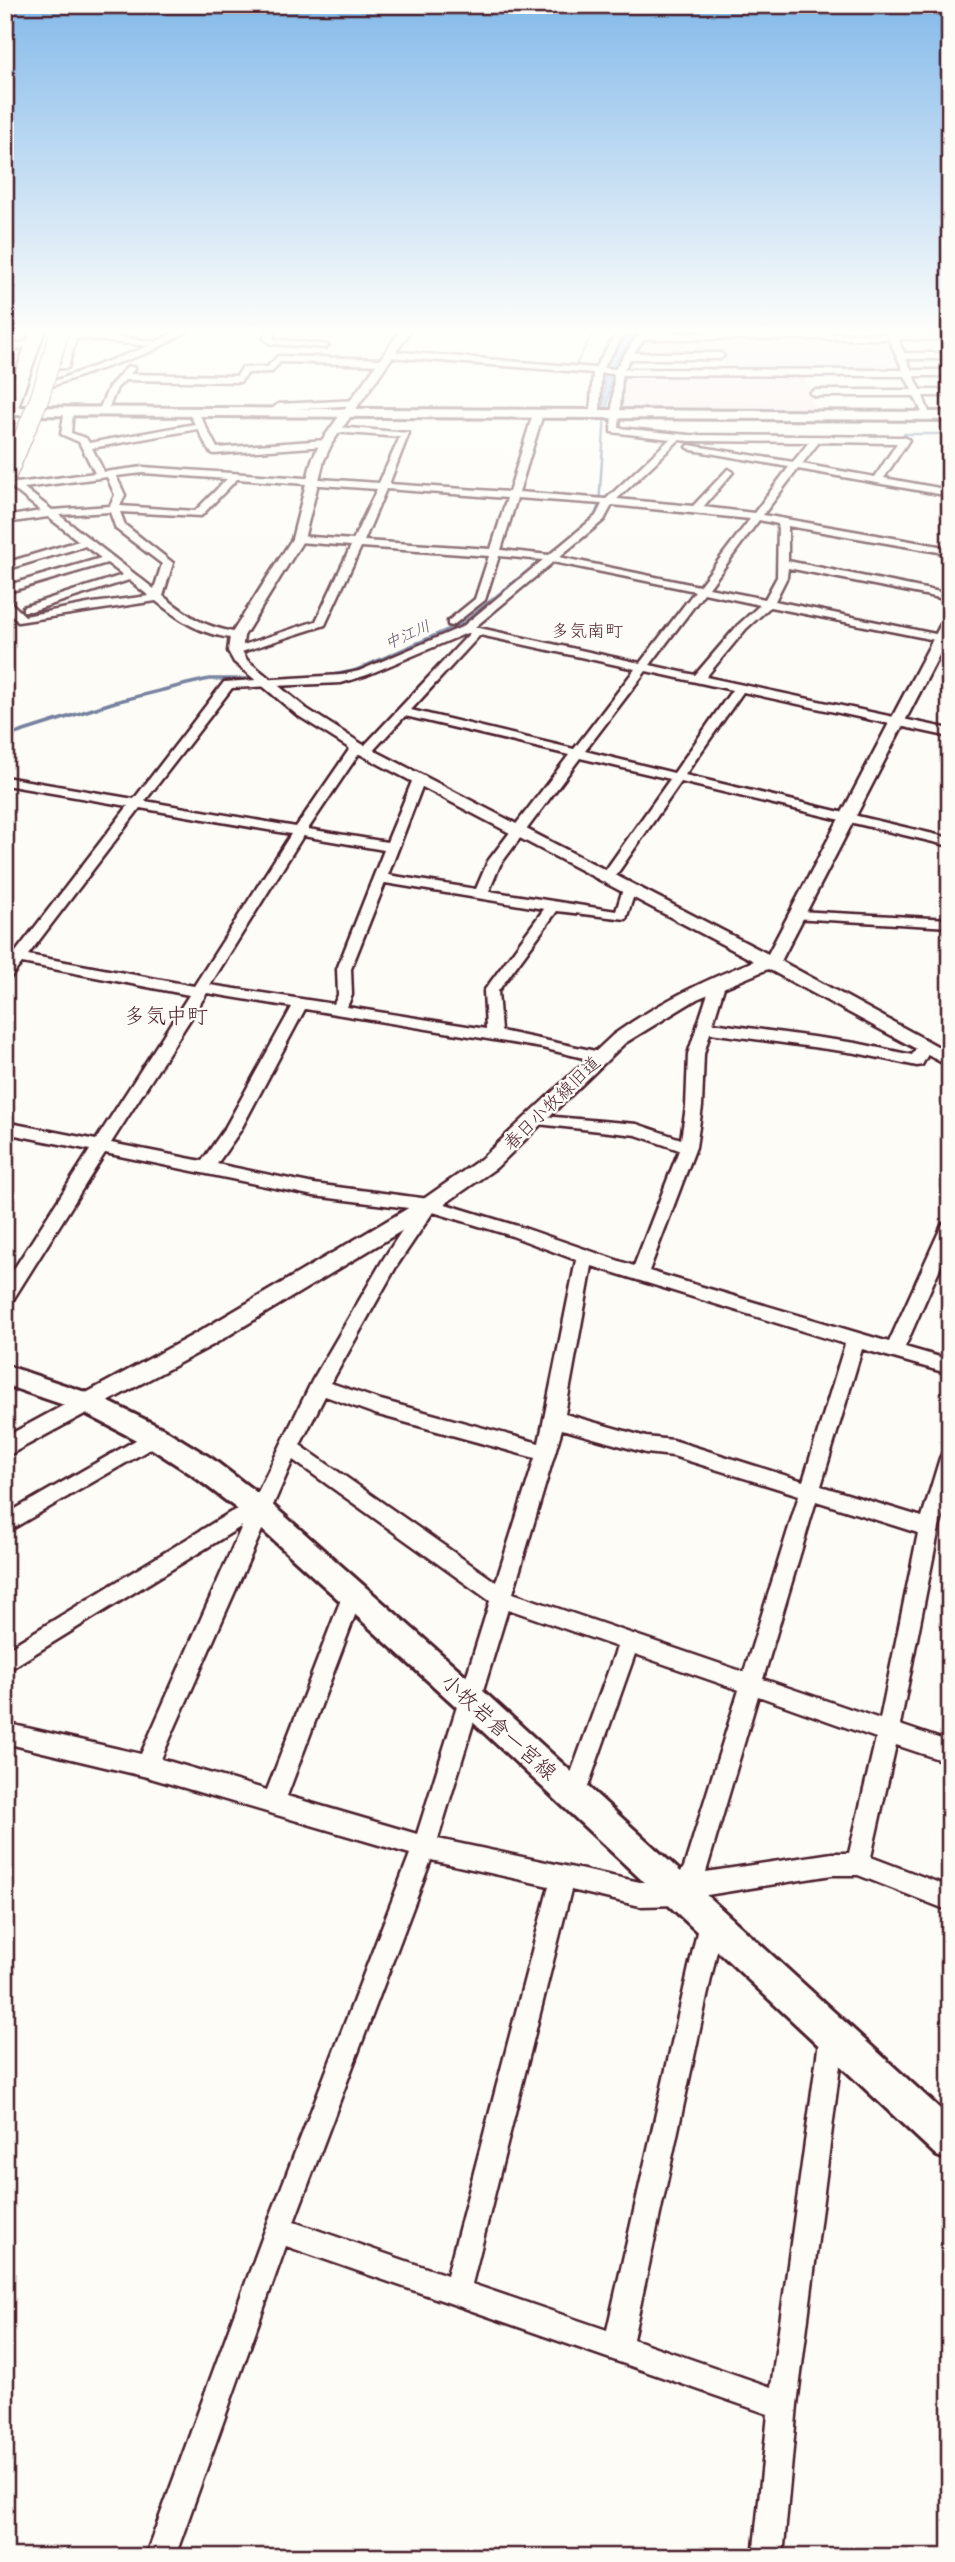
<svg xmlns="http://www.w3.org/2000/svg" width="955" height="2562" font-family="Pangolin,'Klee One',sans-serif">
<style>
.built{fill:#f6e5e9}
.water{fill:#91c2ed;stroke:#75819f;stroke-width:2}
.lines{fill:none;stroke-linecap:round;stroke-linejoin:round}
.stream-far1{stroke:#75819f;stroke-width:2.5}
.stream{stroke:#75819f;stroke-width:3.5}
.minor-casing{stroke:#4a1f2b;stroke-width:5}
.tertiary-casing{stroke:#4a1f2b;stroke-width:5}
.secondary-casing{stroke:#4a1f2b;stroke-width:6}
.trunk-casing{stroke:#4a1f2b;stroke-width:5}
.minor{fill:#fdfcf7;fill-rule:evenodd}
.tertiary{fill:#fdfcf7;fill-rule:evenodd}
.secondary{fill:#fdfcf7;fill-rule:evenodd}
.trunk{fill:#fdfcf7;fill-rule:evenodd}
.motorway-bridge-casing{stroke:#4a1f2b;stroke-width:20;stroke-linecap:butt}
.motorway-bridge{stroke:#fdfcf7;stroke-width:18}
.labels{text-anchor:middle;stroke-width:5;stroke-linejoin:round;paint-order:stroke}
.far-water-label{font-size:16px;font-style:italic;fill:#5f5065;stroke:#fdfcf7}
.far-quarter-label{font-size:18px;fill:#4a1f2b;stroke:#fdfcf7}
.street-label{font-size:18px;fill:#4a1f2b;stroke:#fdfcf7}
.quarter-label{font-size:21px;fill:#4a1f2b;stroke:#fdfcf7}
.near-street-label{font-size:21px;fill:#4a1f2b;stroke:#fdfcf7}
</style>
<rect width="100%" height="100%" fill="#fdfcf7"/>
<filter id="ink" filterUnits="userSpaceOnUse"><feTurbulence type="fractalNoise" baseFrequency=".0143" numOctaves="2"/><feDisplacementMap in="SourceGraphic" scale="14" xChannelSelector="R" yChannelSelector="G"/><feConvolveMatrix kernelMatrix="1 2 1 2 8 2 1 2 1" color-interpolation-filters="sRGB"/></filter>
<g filter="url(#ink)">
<path class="built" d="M 649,330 L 885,330 L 887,335 L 648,334 Z
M 647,338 L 712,338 L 716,354 L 632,354 Z
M 718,338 L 888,339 L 901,369 L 729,370 L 726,368 Z
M 624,375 L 804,375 L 816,410 L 618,411 Z"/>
<path class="water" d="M 638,330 L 612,366 L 607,411 L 603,414 L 605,385 L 603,384 L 606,380 L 603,375 L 608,362 L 631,331 Z"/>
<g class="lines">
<path class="stream-far1" d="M 575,367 L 594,330
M 901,438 L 904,434 L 950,434
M 511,584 L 594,517 L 599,505 L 605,415"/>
<path class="stream" d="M 327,676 L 354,671 L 463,623 L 513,583
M 5,737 L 115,702 L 187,684 L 209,679 L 259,679"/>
<g class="minor-casing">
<path id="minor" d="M 70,330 L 156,342 L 179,330 L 190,330 L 150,352 L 46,388 L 46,384 L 149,346 L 76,338 L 68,368 L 51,369 L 51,365 L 61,364 Z
M 267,330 L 275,330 L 273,339 L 329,345 L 325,348 L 271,344 L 264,338 Z
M 618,330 L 627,330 L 603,368 L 615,369 L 641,330 L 649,330 L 647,333 L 887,334 L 885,330 L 893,330 L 895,334 L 950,334 L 950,340 L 898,339 L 904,353 L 950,353 L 950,359 L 906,359 L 912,370 L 950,370 L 950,376 L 914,376 L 921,390 L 950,390 L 950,396 L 923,396 L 931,418 L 925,418 L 914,396 L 815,396 L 810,393 L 815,390 L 912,390 L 905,376 L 622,375 L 619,428 L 689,435 L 904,437 L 909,440 L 884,478 L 950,490 L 950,496 L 798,469 L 763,515 L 950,548 L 950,554 L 788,526 L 788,561 L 950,594 L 950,600 L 788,568 L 787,577 L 775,601 L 950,637 L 950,643 L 770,607 L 746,629 L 706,677 L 950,729 L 950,737 L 743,692 L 685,775 L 950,838 L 950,846 L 681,782 L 612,881 L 607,882 L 600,878 L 670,779 L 580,758 L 500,865 L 489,891 L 616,911 L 624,886 L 629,885 L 636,889 L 626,919 L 557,911 L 498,991 L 501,1031 L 605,1053 L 608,1057 L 605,1061 L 600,1062 L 542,1048 L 305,1009 L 240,1131 L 217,1164 L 314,1184 L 429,1199 L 524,1228 L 634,1266 L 679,1150 L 636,1135 L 537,1124 L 529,1119 L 531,1115 L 637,1124 L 681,1139 L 686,1107 L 688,1054 L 711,984 L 718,979 L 725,984 L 713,1023 L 856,1043 L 912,1055 L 919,1043 L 929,1043 L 932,1047 L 922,1065 L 917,1066 L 856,1053 L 710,1033 L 704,1054 L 702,1107 L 696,1147 L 649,1271 L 889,1342 L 942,1225 L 950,1219 L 950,1245 L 905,1347 L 950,1360 L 950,1374 L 862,1349 L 821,1486 L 922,1517 L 940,1458 L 943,1452 L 950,1450 L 950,1491 L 939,1528 L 900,1725 L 950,1742 L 950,1763 L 896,1745 L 871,1857 L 950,1887 L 950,1911 L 858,1875 L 832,1875 L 707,1895 L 681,1905 L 640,1906 L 571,1890 L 472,2284 L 607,2330 L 699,1923 L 703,1915 L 711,1911 L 719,1915 L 723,1923 L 633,2339 L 771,2387 L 820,2034 L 823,2025 L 832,2022 L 841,2025 L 844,2034 L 797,2405 L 783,2557 L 753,2557 L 768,2414 L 286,2246 L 175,2557 L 145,2557 L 265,2230 L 410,1854 L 147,1777 L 5,1743 L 5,1723 L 141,1754 L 242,1526 L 5,1672 L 5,1650 L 231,1512 L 252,1504 L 312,1381 L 384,1258 L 416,1209 L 314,1196 L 105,1153 L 11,1303 L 5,1305 L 5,1283 L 90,1150 L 5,1133 L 5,1122 L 96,1140 L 189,995 L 22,963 L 10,978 L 5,980 L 5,965 L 9,960 L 5,960 L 5,952 L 15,953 L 128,806 L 5,785 L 5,777 L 134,799 L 224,682 L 341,675 L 359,671 L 462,627 L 543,560 L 499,556 L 485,600 L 452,626 L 448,625 L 448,621 L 475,599 L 489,556 L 361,547 L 325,625 L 235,654 L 229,651 L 231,649 L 316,621 L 351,546 L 298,542 L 293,539 L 298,536 L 353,540 L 377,489 L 237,479 L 201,516 L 120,512 L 125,525 L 173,563 L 163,596 C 196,621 201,625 241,634 L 243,636 L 237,639 C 200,634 185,624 156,601 L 18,622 L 5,607 L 5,597 L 25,616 L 93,603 L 149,596 L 129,580 L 31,611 L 23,611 L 23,607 L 123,575 L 107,563 L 5,593 L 5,586 L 101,558 L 85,546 L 5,570 L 5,563 L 79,541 L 48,517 L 5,523 L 5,517 L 41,511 L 6,483 L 11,480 L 17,483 L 95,473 L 79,442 L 61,434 L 65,409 L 73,411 L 71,433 L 86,438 L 89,443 L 195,424 L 188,412 L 193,409 L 198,412 L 217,448 L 326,440 L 331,443 L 326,446 L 214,454 L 209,451 L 198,429 L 92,448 L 104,472 L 143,467 L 379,483 L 400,437 L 334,432 L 332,430 L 337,427 L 409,433 L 389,484 L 509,492 L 533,414 L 538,411 L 543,414 L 519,492 L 606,499 L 670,439 L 611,432 L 614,374 L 601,373 L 600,414 L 595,417 L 590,414 L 593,373 L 389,357 L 385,354 L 389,351 L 595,368 ZM 644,339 L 889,339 L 903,370 L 624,369 L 630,359 L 720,359 L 724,356 L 720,353 L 634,353 ZM 679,440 L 689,441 L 809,442 L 793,462 L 689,445 L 687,447 L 692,450 L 789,467 L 754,513 L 703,507 L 733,472 L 728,469 L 693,506 L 617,499 ZM 819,442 L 897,443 L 875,477 L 802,464 ZM 143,473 L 227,479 L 195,511 L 120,506 L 125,495 L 116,476 ZM 107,477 L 115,495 L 110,506 L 52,510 L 24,488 ZM 386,489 L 507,498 L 491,549 L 364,541 ZM 517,498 L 602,504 L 596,516 L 549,555 L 501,550 ZM 612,505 L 750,519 L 699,586 L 559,557 L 604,520 ZM 110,512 L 116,529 L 162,564 L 154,589 L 59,515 ZM 759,520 L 778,524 L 777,577 L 765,599 L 709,588 ZM 553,562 L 695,591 L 640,663 L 475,627 ZM 704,593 L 760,605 L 738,625 L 695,675 L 650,665 ZM 467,633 L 470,633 L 363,747 L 353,744 L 296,827 L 145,801 L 232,688 L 341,683 L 367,675 ZM 480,635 L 635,669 L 574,749 L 411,710 ZM 646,671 L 732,690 L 674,773 L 585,751 ZM 405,716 L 569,755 L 488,861 L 476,889 L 388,875 L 425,779 L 423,776 L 415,776 L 413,779 L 387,842 L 308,829 L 360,752 L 370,754 ZM 140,808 L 291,834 L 194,986 L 28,955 ZM 303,836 L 384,850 L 337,969 L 338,995 L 334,1004 L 210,985 ZM 385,883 L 544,909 L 484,991 L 486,1029 L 347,1007 L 352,995 L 351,969 ZM 207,993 L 292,1007 L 225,1128 L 202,1161 L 111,1143 ZM 433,1212 L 512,1236 L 576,1260 L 539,1443 L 377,1399 L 331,1383 L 396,1267 ZM 592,1266 L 845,1344 L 803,1481 L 673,1440 L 646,1437 L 565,1414 ZM 325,1396 L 375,1414 L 535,1458 L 496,1582 L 300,1445 ZM 562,1429 L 646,1453 L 673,1456 L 799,1495 L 744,1672 L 513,1593 ZM 293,1460 L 490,1601 L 417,1834 L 287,1796 L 363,1594 L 360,1588 L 353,1585 L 346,1588 L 343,1594 L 267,1790 L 161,1759 ZM 816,1501 L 918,1533 L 880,1719 L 763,1679 ZM 508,1609 L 617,1647 L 563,1795 L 566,1803 L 574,1806 L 582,1803 L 585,1795 L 635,1654 L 739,1690 L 684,1867 L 675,1881 L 640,1882 L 438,1839 ZM 758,1696 L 876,1738 L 849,1853 L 832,1853 L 706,1872 ZM 431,1860 L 549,1886 L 447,2275 L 294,2222 Z
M 32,340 L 39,342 L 5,353 L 5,347 Z
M 278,356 L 383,359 L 387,362 L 383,365 L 280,362 L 272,372 L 248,373 L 240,382 L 125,380 L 117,388 L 106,414 L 98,412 L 109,387 L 128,366 L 135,368 L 130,374 L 237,376 L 242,368 L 267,367 Z
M 359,400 L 359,404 L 356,405 L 281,410 L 272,416 L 267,413 L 278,404 Z
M 797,911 L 950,919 L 950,927 L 792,918 L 792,912 Z
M 155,1429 L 162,1432 L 164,1437 L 162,1442 L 5,1533 L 5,1515 Z"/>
</g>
<g class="tertiary-casing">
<path id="tertiary" d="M 401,330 L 411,330 L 332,443 L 324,460 L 304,539 L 244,636 L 242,651 L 247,660 L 307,709 L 362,744 L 768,954 L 943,620 L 950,616 L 950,634 L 781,961 L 950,1053 L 950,1067 L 768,969 L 697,999 L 625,1043 L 496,1168 L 436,1210 L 211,1346 L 5,1457 L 5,1437 L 195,1334 L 422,1200 L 482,1158 L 613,1035 C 656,1004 704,980 754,961 L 352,750 L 297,715 L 234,662 L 228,651 L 230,636 L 292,539 L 312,460 L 320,443 Z"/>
</g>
<g class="secondary-casing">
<path id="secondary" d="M 5,407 L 950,412 L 950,420 L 5,415 Z
M 5,1365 L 97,1396 L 164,1429 L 211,1458 L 269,1502 L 482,1690 L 950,2118 L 950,2161 L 937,2156 L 460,1710 L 249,1518 L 191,1474 L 146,1445 L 79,1410 L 5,1385 Z"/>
</g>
<g class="trunk-casing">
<path id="trunk" d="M 31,330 L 45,330 L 12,424 L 5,428 L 5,403 Z"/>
</g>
<use href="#minor" class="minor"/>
<use href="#tertiary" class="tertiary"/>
<use href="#secondary" class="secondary"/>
<use href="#trunk" class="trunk"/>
<g class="motorway-bridge-casing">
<path id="motorway-bridge" d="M 5,480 L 40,397 L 60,330"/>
</g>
<use href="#motorway-bridge" class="motorway-bridge"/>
</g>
</g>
<linearGradient id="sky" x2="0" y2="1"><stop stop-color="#85baea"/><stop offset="0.48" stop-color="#fefefb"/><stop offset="1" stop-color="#fefefb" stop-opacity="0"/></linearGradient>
<rect width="955" height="689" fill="url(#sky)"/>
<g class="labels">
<g class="far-water-label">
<text transform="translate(407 634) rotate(-24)" y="6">中江川</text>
</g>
<g class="far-quarter-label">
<text x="587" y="637">多気南町</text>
</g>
<g class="street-label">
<text transform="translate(552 1103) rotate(-44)" y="6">春日小牧線旧道</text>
</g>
<g class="quarter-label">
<text x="166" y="1023">多気中町</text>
</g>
<g class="near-street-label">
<text transform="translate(499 1727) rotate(42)" y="7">小牧岩倉一宮線</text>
</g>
</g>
<rect width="955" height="2562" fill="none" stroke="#fdfcf7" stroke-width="28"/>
<rect x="14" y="14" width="927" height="2534" fill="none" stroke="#4a1f2b" stroke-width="2.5" filter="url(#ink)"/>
</svg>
